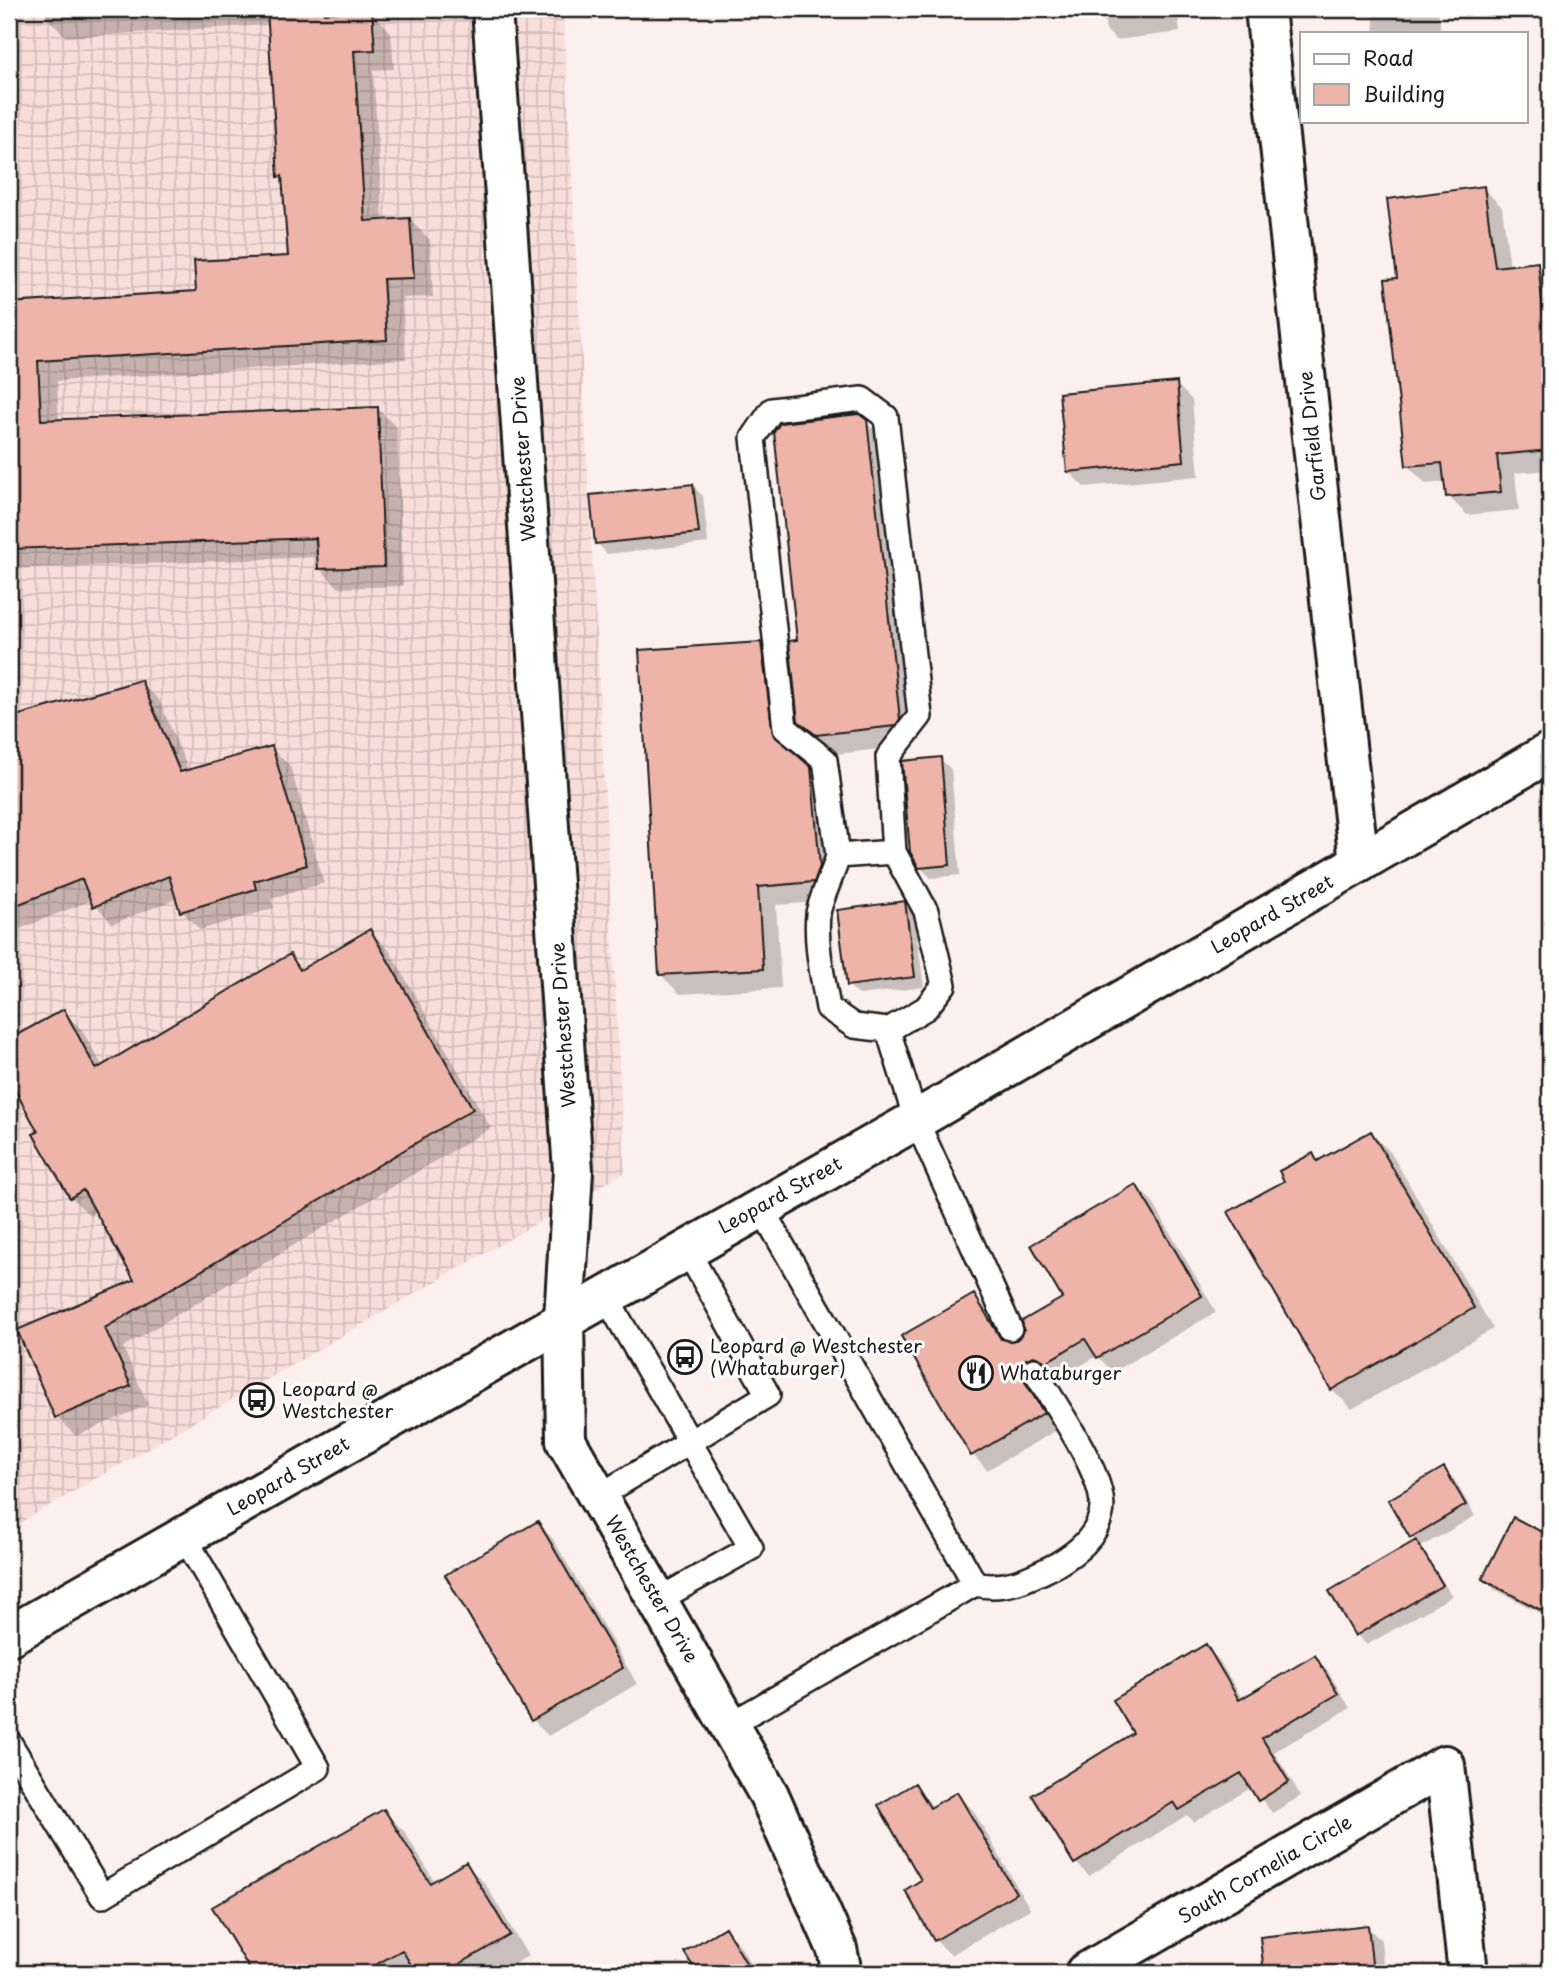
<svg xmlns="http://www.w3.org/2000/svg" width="1559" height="1982" font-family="'Playpen Sans',sans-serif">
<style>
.industrial{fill:url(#industrial-grid)}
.shadow{fill:#0003}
.building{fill:#eeb4a9;stroke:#1c1c1c;stroke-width:2}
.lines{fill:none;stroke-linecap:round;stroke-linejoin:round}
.service-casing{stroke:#1c1c1c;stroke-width:28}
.minor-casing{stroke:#1c1c1c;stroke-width:44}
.secondary-casing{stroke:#1c1c1c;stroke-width:44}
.service{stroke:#fff;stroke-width:23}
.minor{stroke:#fff;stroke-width:38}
.secondary{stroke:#fff;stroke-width:38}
.labels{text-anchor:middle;stroke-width:6;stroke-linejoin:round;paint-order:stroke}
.street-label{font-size:19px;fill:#1c1c1c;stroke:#fff}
.poi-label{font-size:19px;fill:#1c1c1c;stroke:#fff;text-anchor:start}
</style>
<defs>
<pattern id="industrial-grid" width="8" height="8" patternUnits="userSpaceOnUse" patternTransform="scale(1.75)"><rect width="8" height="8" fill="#f8ded9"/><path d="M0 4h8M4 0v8" fill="none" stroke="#d4beba"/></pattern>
</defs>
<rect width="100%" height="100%" fill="#fcf0ee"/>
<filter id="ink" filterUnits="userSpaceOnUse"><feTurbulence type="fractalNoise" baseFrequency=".0143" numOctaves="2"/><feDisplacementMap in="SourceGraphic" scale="14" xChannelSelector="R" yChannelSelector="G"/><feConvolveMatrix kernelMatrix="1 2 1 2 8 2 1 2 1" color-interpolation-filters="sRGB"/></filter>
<g filter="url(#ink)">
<path class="industrial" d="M 9,9 L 563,9 L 625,1172 L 9,1529 Z"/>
<path class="shadow" d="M 46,9 L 372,9 L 372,13 L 391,32 L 394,69 L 373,70 L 383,221 L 410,220 L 430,240 L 433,297 L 402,298 L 406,359 L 57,381 L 59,421 L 377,408 L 397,428 L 403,586 L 339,588 L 319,568 L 319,557 L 9,569 L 9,304 L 198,293 L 290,257 L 285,181 L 279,176 L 270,25 L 66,37 L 46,17 Z
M 1103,9 L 1177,9 L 1180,32 L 1116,40 L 1106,30 Z
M 1373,9 L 1438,9 L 1441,33 L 1375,33 Z
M 1483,188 L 1502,207 L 1510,267 L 1537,264 L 1550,277 L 1550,470 L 1515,473 L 1519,510 L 1467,515 L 1448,496 L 1446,482 L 1426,484 L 1407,465 L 1399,279 Z
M 1176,384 L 1192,400 L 1199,476 L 1084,487 L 1068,471 Z
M 865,421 L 886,442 L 919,740 L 915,745 L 837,754 L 800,720 L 799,642 Z
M 692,485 L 703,496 L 708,543 L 607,554 L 597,543 Z
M 761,644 L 780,663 L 791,752 L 829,788 L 833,901 L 776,905 L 781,988 L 680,994 L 661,975 Z
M 140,682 L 159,700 L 189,771 L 271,748 L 290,766 L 324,883 L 271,899 L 274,908 L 200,930 L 182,911 L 178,898 L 112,924 L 92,900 L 9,933 L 9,720 Z
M 940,759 L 951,769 L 960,875 L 931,878 L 920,867 Z
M 904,903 L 914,914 L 924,987 L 859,995 L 848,985 Z
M 370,931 L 389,950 L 491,1128 L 123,1347 L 148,1405 L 76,1436 L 57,1417 L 20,1331 L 137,1281 L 97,1211 L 90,1216 L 71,1197 L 9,1075 L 9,1041 L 63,1011 L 82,1030 L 103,1067 L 290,956 L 303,970 Z
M 1371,1133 L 1391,1153 L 1493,1329 L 1352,1409 L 1332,1389 L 1312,1156 L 1319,1162 Z
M 1136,1186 L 1152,1201 L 1216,1312 L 1113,1372 L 1097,1356 L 1062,1377 L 1051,1371 L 1042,1374 L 1059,1429 L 987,1470 L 972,1454 L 973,1296 L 989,1311 L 1007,1341 L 1017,1342 L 1064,1299 Z
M 1443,1469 L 1454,1479 L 1475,1516 L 1421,1547 L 1452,1596 L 1367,1645 L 1357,1635 L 1417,1542 L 1411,1537 Z
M 1514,1519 L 1550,1538 L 1550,1618 L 1494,1589 L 1484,1578 Z
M 537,1523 L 553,1539 L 637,1684 L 548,1736 L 533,1720 L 448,1575 Z
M 1205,1646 L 1219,1660 L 1243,1700 L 1314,1657 L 1327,1670 L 1350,1708 L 1274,1752 L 1301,1796 L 1272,1813 L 1252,1787 L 1194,1822 L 1187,1815 L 1089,1876 L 1076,1863 L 1135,1734 Z
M 915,1785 L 934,1808 L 957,1795 L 973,1810 L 1030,1909 L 951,1955 L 935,1940 L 924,1881 Z
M 384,1811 L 404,1831 L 435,1882 L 466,1865 L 486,1885 L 528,1956 L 499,1973 L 254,1973 L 215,1908 Z
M 1367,1927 L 1381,1940 L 1384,1973 L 1266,1973 L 1262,1939 Z
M 725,1929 L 737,1941 L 756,1973 L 699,1973 L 687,1952 Z"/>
<path class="building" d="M 267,9 L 324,9 L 324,13 L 372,10 L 375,50 L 354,51 L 365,221 L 410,218 L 414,278 L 383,279 L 387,340 L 38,361 L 41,420 L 378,407 L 384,567 L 318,569 L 316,538 L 9,549 L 9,303 L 196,291 L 194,261 L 288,256 L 282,176 L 278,177 Z
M 1484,186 L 1495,267 L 1538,262 L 1550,377 L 1550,450 L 1497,455 L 1501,492 L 1446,497 L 1442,463 L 1406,466 L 1385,279 L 1397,278 L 1387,199 Z
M 1177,382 L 1184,461 L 1067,472 L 1059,393 Z
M 859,414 L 867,420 L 900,719 L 895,726 L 816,735 L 798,721 L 789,641 L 797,640 L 774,432 L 780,423 Z
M 693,484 L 699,533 L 595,544 L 590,495 Z
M 761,642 L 773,734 L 811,767 L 820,866 L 814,882 L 758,887 L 763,969 L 659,975 L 639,650 Z
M 141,680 L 180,772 L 272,746 L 307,865 L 254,881 L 256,889 L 180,912 L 169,876 L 93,907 L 82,879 L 9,908 L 9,718 Z
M 941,757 L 950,865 L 919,868 L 910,852 L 902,761 Z
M 905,901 L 915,977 L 847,986 L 837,910 Z
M 370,929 L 473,1109 L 105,1328 L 131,1386 L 55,1418 L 17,1330 L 134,1280 L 83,1190 L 70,1198 L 33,1134 L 38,1132 L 9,1079 L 9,1039 L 64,1009 L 96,1069 L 290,954 L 300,970 Z
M 1371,1131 L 1474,1308 L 1331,1390 L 1228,1212 L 1284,1181 L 1279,1171 L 1313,1153 L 1317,1161 Z
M 1136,1184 L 1202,1296 L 1097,1358 L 1085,1339 L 1046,1362 L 1034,1356 L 1026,1359 L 1021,1364 L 1022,1377 L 1044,1413 L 971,1456 L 901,1336 L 974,1294 L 1001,1339 L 1016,1340 L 1024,1330 L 1022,1321 L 1062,1298 L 1031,1245 Z
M 1444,1467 L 1466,1505 L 1410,1538 L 1388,1500 Z
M 1513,1517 L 1550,1536 L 1550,1615 L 1482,1579 Z
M 538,1521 L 623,1668 L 531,1721 L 445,1575 Z
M 1416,1540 L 1443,1585 L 1355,1636 L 1329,1591 Z
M 1206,1644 L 1239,1700 L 1315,1655 L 1338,1694 L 1262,1738 L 1289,1782 L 1258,1801 L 1241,1773 L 1179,1810 L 1174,1802 L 1074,1864 L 1032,1795 L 1133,1733 L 1113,1700 Z
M 915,1783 L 930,1808 L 957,1792 L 1016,1893 L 934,1941 L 905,1890 L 921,1880 L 878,1805 Z
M 384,1809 L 430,1883 L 466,1862 L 510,1935 L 444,1973 L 416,1973 L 402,1950 L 361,1973 L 252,1973 L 212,1907 Z
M 1368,1925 L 1373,1973 L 1264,1973 L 1260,1937 Z
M 725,1927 L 752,1973 L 697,1973 L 684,1952 Z"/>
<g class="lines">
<g class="service-casing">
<path id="service" d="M 838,856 L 825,760 L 785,728 L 753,438 L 772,410 L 862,399 L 886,417 L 920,716 L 888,757 L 894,852
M 888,1030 L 854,1026 L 828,1008 C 823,978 815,945 818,914 C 819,902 834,872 838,856 L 894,852 L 926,911 L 944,985 L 926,1008 L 888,1030 L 916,1120 L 1010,1328
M 605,1295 L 751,1548 L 658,1600
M 599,1496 L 768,1395 L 686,1248
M 975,1584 C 1004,1591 1029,1579 1056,1565 C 1076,1553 1096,1538 1101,1514 C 1110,1480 1052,1401 1034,1370
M 729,1725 L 975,1584 L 760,1206
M 9,1742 L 102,1896 L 318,1768 L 184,1536"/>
</g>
<g class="minor-casing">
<path id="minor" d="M 492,9 L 573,1171 L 564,1318 L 566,1441 L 769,1795 L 837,1949 L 842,1973
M 1265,9 L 1359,863
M 1085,1973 L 1445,1765 L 1468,1973"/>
</g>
<g class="secondary-casing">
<path id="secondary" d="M 9,1636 L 916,1120 L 1550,752"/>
</g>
<use href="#service" class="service"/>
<use href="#minor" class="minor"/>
<use href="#secondary" class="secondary"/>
</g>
</g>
<defs>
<g id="bus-ring" transform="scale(1.75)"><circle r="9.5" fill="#fff" stroke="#1c1c1c" stroke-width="1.5"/><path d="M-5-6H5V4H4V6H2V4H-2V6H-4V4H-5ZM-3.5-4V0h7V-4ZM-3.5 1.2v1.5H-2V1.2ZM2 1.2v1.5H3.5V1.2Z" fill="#1c1c1c"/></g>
<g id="restaurant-ring" transform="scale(1.75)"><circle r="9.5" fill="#fff" stroke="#1c1c1c" stroke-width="1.5"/><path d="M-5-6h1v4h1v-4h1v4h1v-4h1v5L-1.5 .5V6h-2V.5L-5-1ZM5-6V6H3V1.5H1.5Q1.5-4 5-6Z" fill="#1c1c1c"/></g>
</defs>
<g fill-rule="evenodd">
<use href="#bus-ring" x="685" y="1357"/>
<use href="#restaurant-ring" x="976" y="1373"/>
<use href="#bus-ring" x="257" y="1400"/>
</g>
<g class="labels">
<g class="street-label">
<text transform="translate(1312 436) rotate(-96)" y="7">Garfield Drive</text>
<text transform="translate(523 459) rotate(-94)" y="7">Westchester Drive</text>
<text transform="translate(1272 914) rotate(-30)" y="7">Leopard Street</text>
<text transform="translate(563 1025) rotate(-94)" y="7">Westchester Drive</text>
<text transform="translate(780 1195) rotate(-29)" y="7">Leopard Street</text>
<text transform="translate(288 1476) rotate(-30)" y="7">Leopard Street</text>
<text transform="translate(652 1589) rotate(60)" y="7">Westchester Drive</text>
<text transform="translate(1265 1869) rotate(-30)" y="7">South Cornelia Circle</text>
</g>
<g class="poi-label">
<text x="710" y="1353">Leopard @ Westchester<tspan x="710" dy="22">(Whataburger)</tspan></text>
<text x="1000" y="1380">Whataburger</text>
<text x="282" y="1396">Leopard @<tspan x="282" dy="22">Westchester</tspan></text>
</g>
</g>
<rect width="1559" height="1982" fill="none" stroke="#fff" stroke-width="35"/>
<rect x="18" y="18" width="1524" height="1947" fill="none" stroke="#1c1c1c" stroke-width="2.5" filter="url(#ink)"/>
<rect x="1300" y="32" width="228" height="91" fill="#ffffff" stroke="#a4a4a4" stroke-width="2"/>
<rect x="1314" y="54" width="35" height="10" fill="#ffffff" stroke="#a4a4a4" stroke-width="2"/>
<text x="1363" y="66" font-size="21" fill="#1c1c1c">Road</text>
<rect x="1314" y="84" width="35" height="21" fill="#eeb4a9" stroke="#a4a4a4" stroke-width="2"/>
<text x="1363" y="102" font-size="21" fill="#1c1c1c">Building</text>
</svg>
